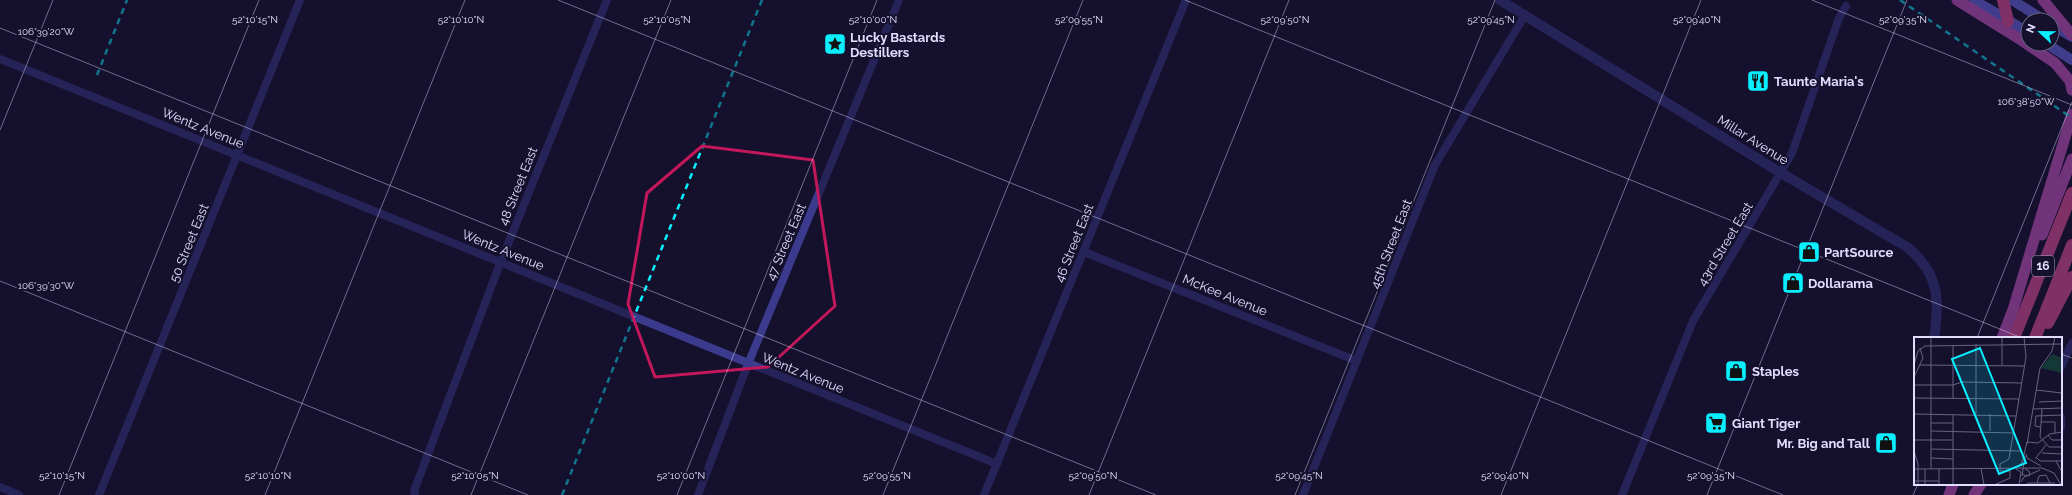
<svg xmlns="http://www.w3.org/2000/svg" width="2072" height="495" font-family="Raleway,sans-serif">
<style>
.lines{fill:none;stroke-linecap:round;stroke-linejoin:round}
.minor{stroke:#3b3b8d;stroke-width:8}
.tertiary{stroke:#3b3b8d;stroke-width:10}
.secondary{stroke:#7476ff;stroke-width:10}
.trunk{stroke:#e05ed6;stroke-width:11}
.motorway{stroke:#ff58ae;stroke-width:12}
.rail{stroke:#09efff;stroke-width:2.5;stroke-dasharray:6 5;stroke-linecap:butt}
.marked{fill:none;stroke:#c2185b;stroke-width:3;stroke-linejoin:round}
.ticks{fill:none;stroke:#e0ddff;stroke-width:1;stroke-opacity:0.45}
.labels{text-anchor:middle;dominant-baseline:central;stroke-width:4;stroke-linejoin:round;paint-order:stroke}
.shield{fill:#15112d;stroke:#a3a0c0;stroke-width:1}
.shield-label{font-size:12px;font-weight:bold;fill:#e0ddff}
.poi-label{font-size:13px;font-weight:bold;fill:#e0ddff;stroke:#15112d;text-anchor:start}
.street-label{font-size:13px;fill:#e0ddff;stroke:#15112d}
.inset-road{fill:none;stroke:#666381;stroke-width:1}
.view{fill:#09efff;fill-opacity:0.15;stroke:#09efff;stroke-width:2}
.inset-edge{fill:none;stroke:#e0ddff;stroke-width:2}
.ticks-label{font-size:10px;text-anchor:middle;fill:#e0ddff;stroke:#15112d;stroke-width:4;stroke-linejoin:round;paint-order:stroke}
</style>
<rect width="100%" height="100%" fill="#15112d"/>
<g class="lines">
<path class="minor" d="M0,59L997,464
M1084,252L1357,361
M2061,367L2072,343
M2061,417V427
M0,487L19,495
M99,495L300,0
M415,495L414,491L501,261L607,0
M698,495L748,364L899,0
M984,495L1186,0
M1303,495L1435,165L1525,15
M1622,495L1693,321L1792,153L1839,18L1846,6"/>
<path class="tertiary" d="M1500,0L1781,173L1907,247C1939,273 1940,300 1934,338"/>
<path class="secondary" d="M1974,0L2028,32
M2012,0L2044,20
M2052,25L2072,37
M2047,44L2072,60"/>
<path class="trunk" d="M1957,0L2018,38L2055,63L2070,81L2072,90
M2043,0L2072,35
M2042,235L2072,159
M2012,313L2072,114
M2002,338L2014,307
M1949,495L1953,484
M1974,495L1981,484"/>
<path class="motorway" d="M2003,0L2008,21
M2048,323L2072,277
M2014,338L2072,193
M2035,338L2072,245"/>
<path class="rail" d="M1900,0L2072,118
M97,75L127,0
M562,495L762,0"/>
</g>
<path d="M0 0H2072V495H0ZM702,146L813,160L835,306L768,367L655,377L628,304L647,193Z" fill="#15112d" fill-opacity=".55" fill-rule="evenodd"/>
<path class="marked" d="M702,146L813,160L835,306L768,367L655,377L628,304L647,193Z"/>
<path class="ticks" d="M558,0L1783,495M1185,0L2022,338M1812,0L2072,105M0,28L1156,495M0,130L53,0M0,281L528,495M1977,338L2072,102M2061,354L2072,358M59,495L259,0M265,495L465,0M471,495L671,0M677,495L877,0M883,495L1083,0M1089,495L1289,0M1295,495L1495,0M1501,495L1701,0M1707,495L1907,0M1913,495L1918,484"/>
<defs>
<g id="sight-square" transform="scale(1.15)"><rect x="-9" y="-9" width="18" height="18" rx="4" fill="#09efff" stroke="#15112d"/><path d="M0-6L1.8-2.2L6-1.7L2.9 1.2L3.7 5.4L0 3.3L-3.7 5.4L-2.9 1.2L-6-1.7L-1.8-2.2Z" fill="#111"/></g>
<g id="restaurant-square" transform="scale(1.15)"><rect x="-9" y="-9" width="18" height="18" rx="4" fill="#09efff" stroke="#15112d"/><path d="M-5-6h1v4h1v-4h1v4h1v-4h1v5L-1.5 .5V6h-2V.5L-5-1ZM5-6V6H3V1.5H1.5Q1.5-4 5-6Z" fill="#111"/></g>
<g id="shop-square" transform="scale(1.15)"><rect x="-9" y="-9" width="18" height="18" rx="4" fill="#09efff" stroke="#15112d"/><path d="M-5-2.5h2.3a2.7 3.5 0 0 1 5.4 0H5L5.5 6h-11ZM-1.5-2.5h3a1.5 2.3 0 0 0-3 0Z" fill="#111"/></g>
<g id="supermarket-square" transform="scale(1.15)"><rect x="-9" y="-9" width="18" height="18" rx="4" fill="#09efff" stroke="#15112d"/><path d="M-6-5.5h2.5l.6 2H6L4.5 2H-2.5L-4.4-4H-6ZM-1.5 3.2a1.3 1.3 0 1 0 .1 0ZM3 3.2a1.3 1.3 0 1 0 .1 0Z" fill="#111"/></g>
</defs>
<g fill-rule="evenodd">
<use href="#sight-square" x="835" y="44"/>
<use href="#restaurant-square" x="1758" y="81"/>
<use href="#shop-square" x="1809" y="252"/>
<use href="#shop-square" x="1793" y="283"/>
<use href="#shop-square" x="1736" y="371"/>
<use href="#supermarket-square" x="1716" y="423"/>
<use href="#shop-square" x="1886" y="443"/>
</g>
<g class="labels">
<rect class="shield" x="2032" y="256" width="22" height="20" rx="3"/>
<g class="shield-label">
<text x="2043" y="266">16</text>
</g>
<g class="poi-label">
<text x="850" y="37">Lucky Bastards<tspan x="850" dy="15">Destillers</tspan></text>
<text x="1774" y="81">Taunte Maria's</text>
<text x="1824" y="252">PartSource</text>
<text x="1808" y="283">Dollarama</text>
<text x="1752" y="371">Staples</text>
<text x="1732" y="423">Giant Tiger</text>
<text x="1870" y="443" text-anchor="end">Mr. Big and Tall</text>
</g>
<g class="street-label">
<text transform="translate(203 128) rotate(22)">Wentz Avenue</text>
<text transform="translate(1753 140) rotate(32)">Millar Avenue</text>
<text transform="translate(518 186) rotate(-68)">48 Street East</text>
<text transform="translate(786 242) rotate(-67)">47 Street East</text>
<text transform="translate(189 243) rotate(-68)">50 Street East</text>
<text transform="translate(1074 243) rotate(-68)">46 Street East</text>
<text transform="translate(1391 244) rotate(-69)">45th Street East</text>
<text transform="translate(1725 244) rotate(-59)">43rd Street East</text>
<text transform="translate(503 250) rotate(22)">Wentz Avenue</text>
<text transform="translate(1225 295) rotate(22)">McKee Avenue</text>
<text transform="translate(803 373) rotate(22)">Wentz Avenue</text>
</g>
</g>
<g transform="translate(1914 337)">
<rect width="148" height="148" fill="#15112d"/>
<path d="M138,17L148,21V36L127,31Z" fill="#143835"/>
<path class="inset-road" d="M0,28L4,14L11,9L148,7M6,28L110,29M88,28V0M0,40L9,21L6,11M0,48H39L48,45L108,46M122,53L148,56M0,61L105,62M39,61V8M125,65L148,64M119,72L148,71M128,72L126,100L135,110H148M0,77L102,79M62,77V7M76,77V94M127,85H141V96M17,86H39M126,90L121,89L122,79L148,78V95M17,94L99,96M134,98L138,103H147L148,99M0,103H39M113,105L124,106L136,97L148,95M113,107L126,31L138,14L141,0M17,112L107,114M0,114L4,127V148M128,116L148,117M112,117L113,121L127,129M17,121L39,122M123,121L126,124H148M121,122L132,108M142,124L148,135M104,129L108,126L113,105M25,131V148M67,131L70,148M0,132L128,131L140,136L147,148M11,132V148M17,132V0M102,132L107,135L105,148M86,134V127L95,122L112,20L110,0M108,137L112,139L116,138L115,134L111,132M108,139L111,119M0,144H25M107,145L110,140L126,133M123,146L125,139L132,138L136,146M39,148V77M80,148L96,141V134H86M112,148L114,146H141"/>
<path class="view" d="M66,11L112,126L85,137L38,22Z"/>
<rect width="148" height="148" class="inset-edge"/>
</g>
<g class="ticks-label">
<text x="255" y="23">52°10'15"N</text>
<text x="461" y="23">52°10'10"N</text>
<text x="667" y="23">52°10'05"N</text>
<text x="873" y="23">52°10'00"N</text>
<text x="1079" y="23">52°09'55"N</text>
<text x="1285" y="23">52°09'50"N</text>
<text x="1491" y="23">52°09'45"N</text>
<text x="1697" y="23">52°09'40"N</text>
<text x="1903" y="23">52°09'35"N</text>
<text x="46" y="35">106°39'20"W</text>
<text x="2026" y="105">106°38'50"W</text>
<text x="46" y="289">106°39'30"W</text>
<text x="62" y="479">52°10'15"N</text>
<text x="268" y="479">52°10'10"N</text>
<text x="475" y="479">52°10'05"N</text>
<text x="681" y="479">52°10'00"N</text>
<text x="887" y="479">52°09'55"N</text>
<text x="1093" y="479">52°09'50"N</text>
<text x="1299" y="479">52°09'45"N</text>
<text x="1505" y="479">52°09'40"N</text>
<text x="1711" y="479">52°09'35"N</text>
</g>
<g transform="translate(2040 32) rotate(292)"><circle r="19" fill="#15112d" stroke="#666381"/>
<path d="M0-3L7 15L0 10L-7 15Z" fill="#09efff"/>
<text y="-6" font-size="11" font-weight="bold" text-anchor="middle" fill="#e0ddff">N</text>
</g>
</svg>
